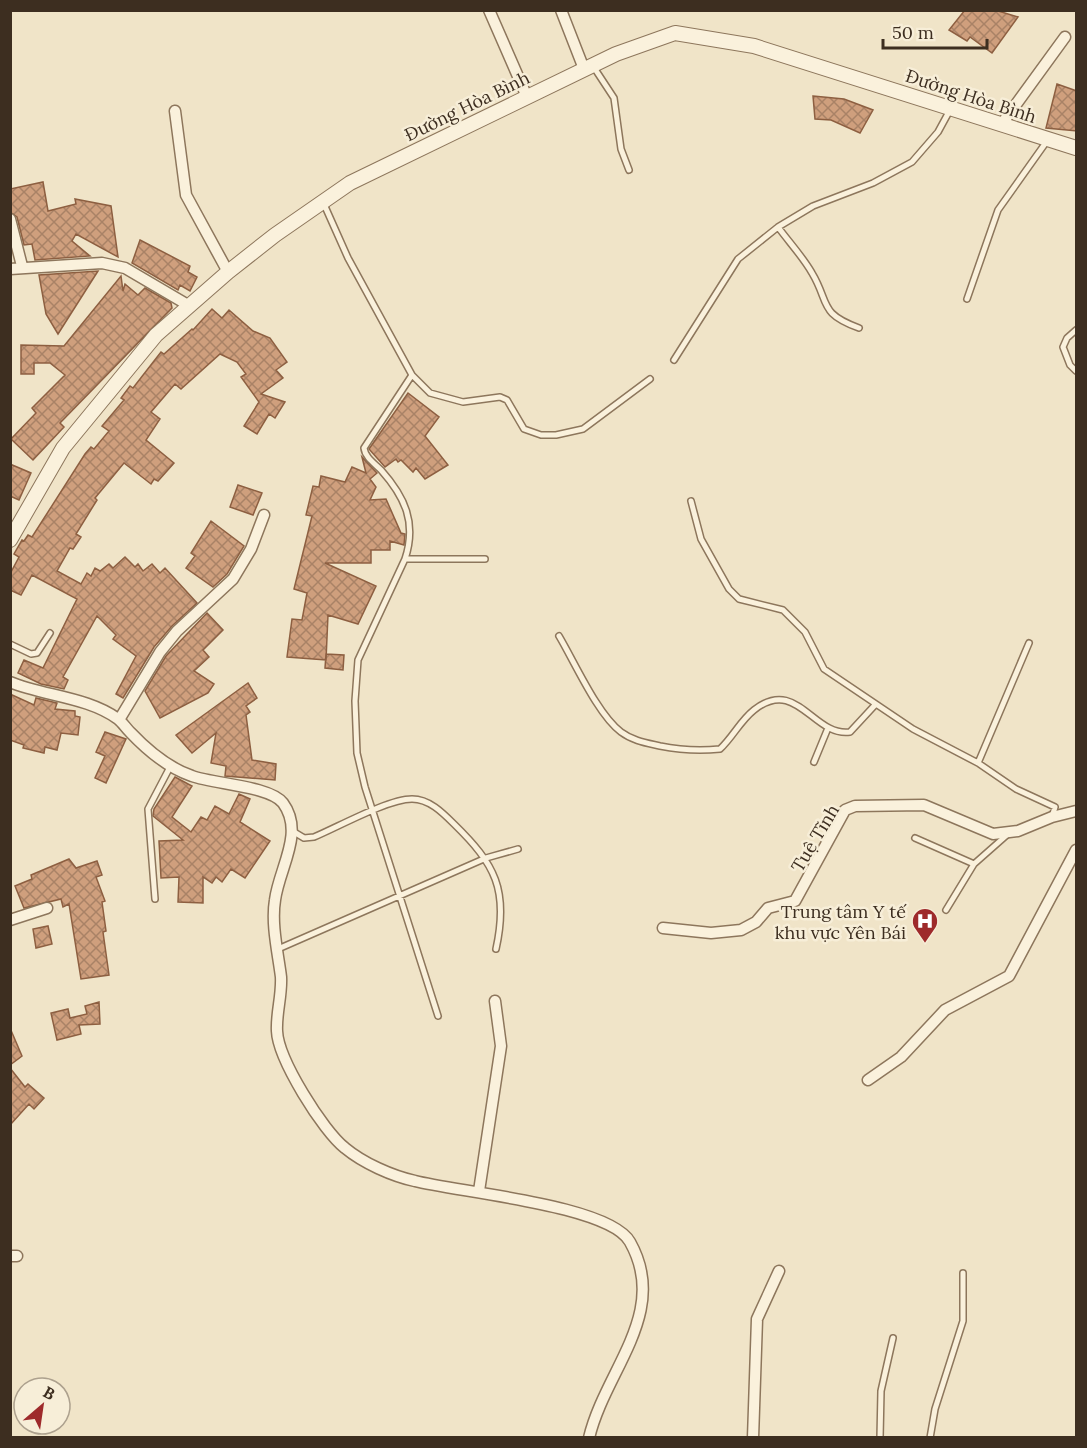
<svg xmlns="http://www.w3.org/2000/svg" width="1087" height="1448" font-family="Lora,serif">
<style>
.building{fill:url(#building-cross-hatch);stroke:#8d5f41;stroke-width:1.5}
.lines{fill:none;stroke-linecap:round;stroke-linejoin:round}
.service-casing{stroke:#8d765c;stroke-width:8}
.minor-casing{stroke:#8d765c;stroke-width:13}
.tertiary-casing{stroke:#8d765c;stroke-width:16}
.service{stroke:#faf1dc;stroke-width:5}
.minor{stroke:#faf1dc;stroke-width:10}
.tertiary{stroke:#faf1dc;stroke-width:14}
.labels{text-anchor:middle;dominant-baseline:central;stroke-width:5;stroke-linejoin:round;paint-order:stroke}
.street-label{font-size:18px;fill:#3d2e20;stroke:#f7eed8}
.poi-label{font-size:18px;fill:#3d2e20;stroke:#f7eed8;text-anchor:end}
</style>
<defs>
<pattern id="building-cross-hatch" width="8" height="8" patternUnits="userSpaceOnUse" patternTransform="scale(1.5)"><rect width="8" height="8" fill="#cf9f7d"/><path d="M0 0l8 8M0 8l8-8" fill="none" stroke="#a98266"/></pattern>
</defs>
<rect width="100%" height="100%" fill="#f0e4c8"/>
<path class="building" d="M965,10H995L1018,17L992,53L970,37L967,41L949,30Z
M1057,84L1077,91V131L1046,128Z
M813,96L844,99L873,110L860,133L831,120L815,119Z
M43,182L48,211L76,204L75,199L111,206L118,257L76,234L72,241L90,256L35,260L32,244L24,245L17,217L10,212V189Z
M140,240L190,266L188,272L197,277L190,291L180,285L178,290L132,263Z
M98,271L58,334L46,314L39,275Z
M121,276L123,291L125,284L138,295L145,288L171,303L172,308L60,423L64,427L33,460L11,439L36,413L32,408L65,375L50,363H34V374H21V345L64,346Z
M212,309L222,318L229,310L253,331L270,338L287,362L276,370L283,378L261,394L285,402L275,418L269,414L257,434L244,426L259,402L241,377L246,374L237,362L220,354L181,389L175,384L151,412L160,419L146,440L174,463L158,481L154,479L151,484L124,463L95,498L97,500L76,534L81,537L73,549L70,548L57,571L81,584L87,573L91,576L95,568L100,571L109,564L113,568L125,557L135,567L138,564L143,571L152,564L160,573L165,568L197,603L172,626L154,647L123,698L116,694L136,656L113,639L116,635L97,616L63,677L68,680L64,689L41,684L18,673L24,660L43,668L77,599L32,575L21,595L10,590V574L19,557L14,554L22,540L24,541L28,535L32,537L85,454L91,447L94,449L109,431L102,426L124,400L121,398L130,386L133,388L161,352L164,354L192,329L193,330Z
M408,393L439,417L425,436L448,465L425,479L416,468L413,472L401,460L398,462L396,459L385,467L369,449Z
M362,457L377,473L370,479L376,487L370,500L386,499L401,533L405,534L404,545L390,541V550H371V563H325L376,586L358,624L328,615L326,660L287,657L292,619L302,620L307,593L294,589L312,516L306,515L313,486L319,487L321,476L345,482L352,467L366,473Z
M10,464L31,473L19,500L10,496Z
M238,485L262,493L253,515L230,507Z
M211,521L244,546L227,574L213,587L186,568L195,556L191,553Z
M207,613L223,630L203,650L209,657L194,671L214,684L208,693L160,718L145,691L166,656Z
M326,654L344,655L343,670L325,668Z
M248,683L257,698L246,706L250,712L246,715L252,760L276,764L275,780L225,776L226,766L211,763L216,733L192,753L176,735Z
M10,694L34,705L36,698L57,703L55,709L75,711V716L80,717L78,735L61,733L57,750L45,747L44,753L23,748L24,745L10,740Z
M105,732L126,739L106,783L95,778L105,756L96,752Z
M175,777L192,786L172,817L191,832L201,817L207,820L215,806L229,814L239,794L250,799L240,822L270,841L245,878L231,869L222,882L216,877L212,883L203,877V903L178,902L179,877L161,878L159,841L183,840L153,816L154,809Z
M69,859L76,868L97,861L102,875L96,877L105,901L102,902L106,931L103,932L109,975L81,979L69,904L63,907L61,899L24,908L15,886L32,879L31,875Z
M48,926L52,944L36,948L33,929Z
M99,1002L100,1024L79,1025L81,1034L57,1040L51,1013L68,1009L70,1018L87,1014L85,1006Z
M10,1028L22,1056L10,1065Z
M10,1068L25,1087L28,1084L44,1098L34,1109L29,1104L10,1125Z"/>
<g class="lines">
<g class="service-casing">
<path id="service" d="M593,66L614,98L621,149L629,170
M323,202L348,258L412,375L430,393L463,402L500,397L507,400L524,429L541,435H556L583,429L650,379
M778,227C789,242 803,257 812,273C830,303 818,313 859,328
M967,299L998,210L1047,141
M1076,330L1067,338L1063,347L1070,365L1076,371
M674,360L738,259L778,227L813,206L873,183L912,162L938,132L950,110
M412,375L364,448C365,457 374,463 381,470C405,497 417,523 405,559L358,660L355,701L357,753L365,787L438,1016
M691,501L701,539L729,589L739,599L783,610L805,632L824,669L913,729L978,763L1016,789L1055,807L1052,817
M405,559H485
M559,636C575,663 598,715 621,732C633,741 647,743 660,746C680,750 700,751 720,749C733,737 740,721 754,710C797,676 813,737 850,732L875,705
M10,644L31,654L37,653L50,633
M814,762L828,728
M978,763L1029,643
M294,832L304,838L314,837C338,827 388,799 412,799C429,799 442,812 454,824C495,864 509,890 496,949
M915,838L974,864
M155,899L148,809L170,767
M946,910L974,864L1008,834
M278,949L486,858L518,849
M880,1438L881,1391L893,1338
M930,1438L935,1409L963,1321V1273"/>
</g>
<g class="minor-casing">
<path id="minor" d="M489,10L527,97
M561,10L584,69
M175,111L186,195L228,272
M1001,125L1065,37
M10,219L22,266
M10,269L102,263L125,268L188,305
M10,682C44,696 88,697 118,719C122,722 126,728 130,732C148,751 168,768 192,776C214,784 270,786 283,803C305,833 279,868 275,900C271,924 278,953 281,977C282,996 276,1013 277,1031C278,1059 323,1131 345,1148C363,1163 392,1176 415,1181C457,1192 610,1205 630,1242C670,1313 605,1370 589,1438
M119,720L160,652L177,631L233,579L251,549L264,515
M10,920L47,908
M663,928L711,933L741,930L756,922L768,908L795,901L845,810L855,806L924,805L993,834L1018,831L1052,817L1076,811
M868,1080L901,1057L945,1010L1009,976L1076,850
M479,1191L501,1046L495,1001
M10,1256H17
M753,1438L757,1319L779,1271"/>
</g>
<g class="tertiary-casing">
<path id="tertiary" d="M10,540L63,448L156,335L228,272L275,235L350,183L616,54L675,33L754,46L1076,148"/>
</g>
<use href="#service" class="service"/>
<use href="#minor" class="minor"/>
<use href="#tertiary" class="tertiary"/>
</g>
<defs>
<g id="hospital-pin" transform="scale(1.35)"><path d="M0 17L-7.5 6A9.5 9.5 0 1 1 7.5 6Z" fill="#9e2a2b" stroke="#f7eed8"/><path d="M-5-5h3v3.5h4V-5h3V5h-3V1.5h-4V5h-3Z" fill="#fff"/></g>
</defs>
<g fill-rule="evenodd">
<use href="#hospital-pin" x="925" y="921"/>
</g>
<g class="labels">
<g class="street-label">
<text transform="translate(971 96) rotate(18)">Đường Hòa Bình</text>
<text transform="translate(467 106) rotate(-26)">Đường Hòa Bình</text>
<text transform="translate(815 838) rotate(-59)">Tuệ Tĩnh</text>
</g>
<g class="poi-label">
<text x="906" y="911">Trung tâm Y tế<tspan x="906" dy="21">khu vực Yên Bái</tspan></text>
</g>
</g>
<rect width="1087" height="1448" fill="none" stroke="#3d2e20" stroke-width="24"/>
<g transform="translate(42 1406) rotate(29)"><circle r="28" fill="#f7eed8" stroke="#ada18e" stroke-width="1.5"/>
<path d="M0-4.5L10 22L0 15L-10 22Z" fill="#9e2a2b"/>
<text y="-9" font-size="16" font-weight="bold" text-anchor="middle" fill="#3d2e20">B</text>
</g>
<path d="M883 39v9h104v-9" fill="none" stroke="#3d2e20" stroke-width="3"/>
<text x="892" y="39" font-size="18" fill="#3d2e20" stroke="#f7eed8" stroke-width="4.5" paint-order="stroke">50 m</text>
</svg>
